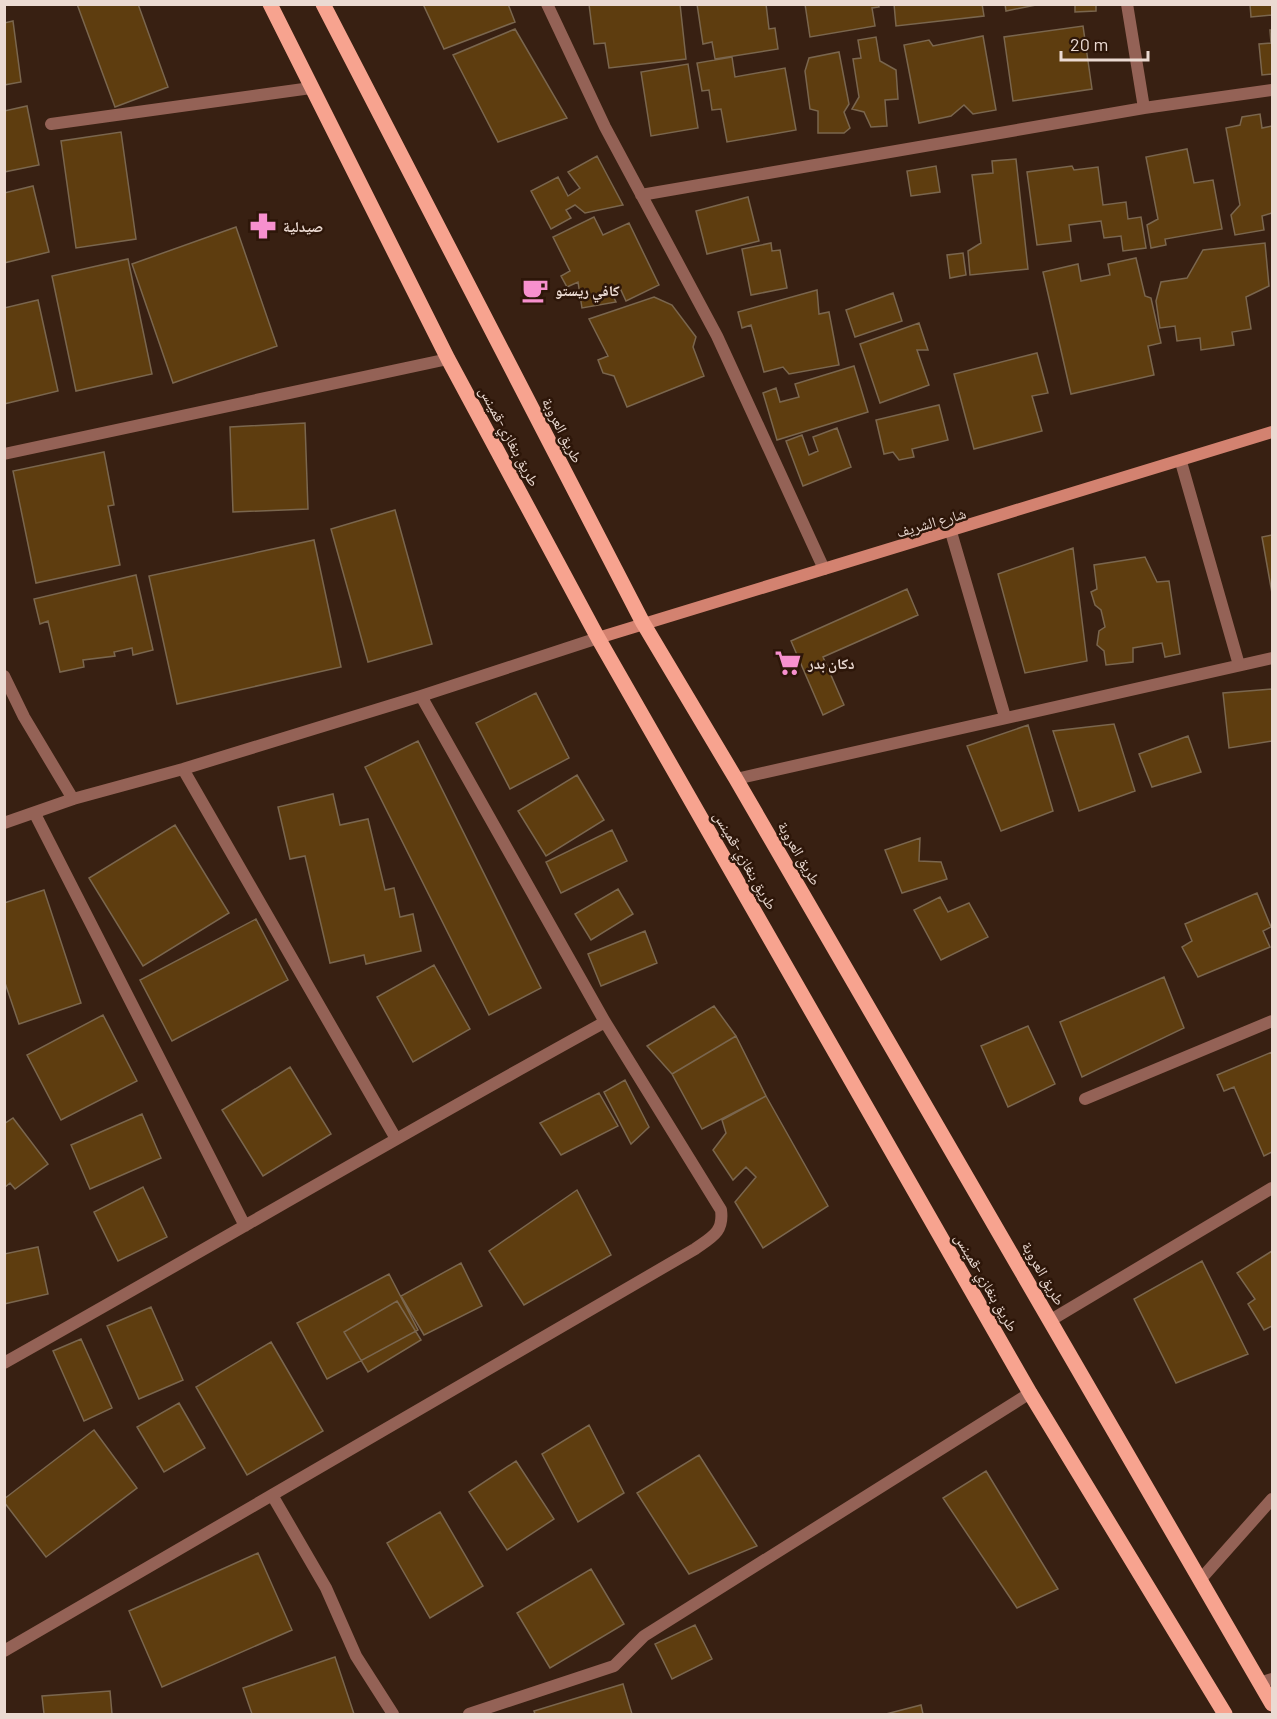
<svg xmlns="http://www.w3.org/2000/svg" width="1277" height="1719" font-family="Barlow,'Noto Naskh Arabic',sans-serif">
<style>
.building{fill:#5e3d0f;stroke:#7a664e;stroke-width:1.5}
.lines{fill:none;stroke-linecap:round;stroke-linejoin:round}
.minor{stroke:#946256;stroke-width:12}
.secondary{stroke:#d38270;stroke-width:12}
.primary{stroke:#f7a38f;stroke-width:15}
.labels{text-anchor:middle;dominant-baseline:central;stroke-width:5;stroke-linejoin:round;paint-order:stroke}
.poi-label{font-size:15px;font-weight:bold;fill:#ebdad2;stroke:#2d1609;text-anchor:start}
.street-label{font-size:15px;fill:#ebdad2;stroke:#2d1609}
</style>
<rect width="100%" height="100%" fill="#382012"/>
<path class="building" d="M77,4H138L168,87L115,107Z
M423,4H508L515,22L444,49Z
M589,4H680L686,59L609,68L605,43L594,44Z
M697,4H766L769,29L775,28L778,49L715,59L712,42L703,44Z
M805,4H878L879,7L872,8L875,26L810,37Z
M894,4H982L984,16L896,26Z
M1005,4H1041L1006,11Z
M1075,4H1096V11L1075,12Z
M1250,4H1272V21V15L1251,17Z
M13,21L21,82L4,85V23Z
M1083,26L1092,89L1013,101L1004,37Z
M515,29L567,118L498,142L453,55Z
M1270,30H1272V74L1262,75L1259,44L1271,43Z
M983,36L996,110L973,114L964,105L951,116L919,123L904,45L929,40L933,46Z
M876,37L880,61L896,70L898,99L885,100L887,126L871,127L864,112L852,109L859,97L853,59L861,58L858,40Z
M839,52L849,104L844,112L850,128L844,133H818V111L810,109L805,71L809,58Z
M732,57L735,77L785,68L796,130L727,142L721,109L712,110L709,90L702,91L697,63Z
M688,64L698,128L651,136L641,72Z
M27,106L39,165L4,172V111Z
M1260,114L1262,128L1272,126V213L1262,216L1264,230L1235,235L1231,215L1240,205L1226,128L1240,125L1242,117Z
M121,132L136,239L76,248L61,141Z
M1187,149L1194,183L1213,180L1222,229L1165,239L1166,245L1151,248L1147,225L1158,219L1146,157Z
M597,156L623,205L585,213L575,205L566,210L571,218L551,229L531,191L558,177L568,196L580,188L568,172Z
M1016,159L1028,269L970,275L968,251L981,243L972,175L993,173L992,161Z
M936,166L940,192L911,196L907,171Z
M1072,166L1074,170L1098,167L1103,205L1126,202L1128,219L1141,217L1146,248L1123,251L1121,236L1104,238L1101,221L1069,225L1071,241L1037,245L1027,172Z
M33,186L49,252L4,263V193Z
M748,197L759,241L707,254L696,211Z
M594,217L603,235L629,223L659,285L626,301L620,288L611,292L616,302L582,308L578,282L567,287L561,276L570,271L553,237Z
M236,227L277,346L173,383L132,264Z
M771,243L772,251L780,250L787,288L751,295L742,249Z
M1265,243L1269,286L1246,297L1251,329L1232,332L1234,345L1201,350L1200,338L1177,341L1175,326L1160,328L1156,301L1161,282L1187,278L1203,250Z
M963,253L966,275L950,278L947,255Z
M1136,258L1145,296L1151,298L1161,343L1148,346L1154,375L1071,394L1043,272L1078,264L1081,281L1110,275L1108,264Z
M128,259L152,374L76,391L52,276Z
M817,290L819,314L829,312L839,365L789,374L783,367L764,372L751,325L742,328L738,312Z
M893,293L902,321L855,337L846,310Z
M654,297L672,305L696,337L693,347L704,376L627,407L614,376L603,373L598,360L608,356L589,319Z
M38,300L58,391L4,404V308Z
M919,323L928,350H917L929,385L880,403L860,344Z
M1037,353L1048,393L1032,396L1042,431L974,449L954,374Z
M854,366L868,412L777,440L763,393L776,388L780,402L799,397L795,384Z
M939,405L948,440L912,449L914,457L899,460L893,452L884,454L876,420Z
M305,423L308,509L233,512L230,427Z
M837,428L851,467L803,486L786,441L802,435L809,455L818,451L813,437Z
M104,452L114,505L108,506L120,565L36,583L13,471Z
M395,510L432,644L368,662L331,529Z
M1272,535V593L1262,537Z
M314,540L341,667L177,704L149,576Z
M1073,548L1087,661L1025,673L998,574Z
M1145,557L1157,582L1169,581L1180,654L1165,657L1162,643L1133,648V662L1106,665L1104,651L1097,645L1099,631L1105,627L1101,610L1095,605L1091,592L1097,589L1094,565Z
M136,575L153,650L133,655L132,648L114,652L115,656L83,660L84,667L60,672L48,621L40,624L34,599Z
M907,589L918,615L823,657L844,705L823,715L791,641Z
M1272,689V741L1229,748L1223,693Z
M536,693L569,758L510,789L476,723Z
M1114,724L1135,791L1079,811L1053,731Z
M1028,725L1053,811L1001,831L967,746Z
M1188,736L1201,772L1152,787L1139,754Z
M418,741L541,988L489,1015L365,767Z
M577,775L604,820L546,856L518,811Z
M333,794L340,825L368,819L385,890L394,888L400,917L413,914L421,951L366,964L364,955L330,963L305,856L290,859L278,807Z
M175,825L229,913L143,966L89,878Z
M612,830L627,861L561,893L546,862Z
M920,838L919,861L941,862L947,879L902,893L885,850Z
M618,889L633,914L591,940L575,914Z
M44,890L81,1003L19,1024L4,980V903Z
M1257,893L1271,927L1263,931L1270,947L1198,977L1182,947L1192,941L1185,924Z
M940,897L948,912L969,903L988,937L941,960L914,910Z
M256,919L288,980L172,1041L140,980Z
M645,931L657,963L601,986L588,954Z
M434,965L470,1029L413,1062L377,997Z
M1164,977L1184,1028L1082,1077L1060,1022Z
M714,1006L736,1036L672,1074L647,1046Z
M103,1015L137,1081L61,1120L27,1055Z
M1028,1026L1055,1084L1008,1107L981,1046Z
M736,1036L766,1096L702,1129L672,1074Z
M1272,1052V1152L1264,1156L1234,1087L1224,1091L1217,1075Z
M290,1067L331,1134L263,1176L222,1110Z
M625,1080L649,1127L631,1144L604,1092Z
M599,1093L618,1126L561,1155L540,1123Z
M766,1096L828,1206L763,1248L735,1202L756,1177L746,1167L733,1180L713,1150L726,1133L722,1120Z
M142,1114L161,1158L90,1189L71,1145Z
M13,1118L48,1164L15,1189L10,1183L4,1188V1124Z
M143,1187L167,1237L118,1261L94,1212Z
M577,1190L611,1255L524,1305L489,1251Z
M38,1247L48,1294L4,1304V1254Z
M1272,1251V1326L1264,1330L1248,1304L1255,1299L1237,1273Z
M1202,1261L1248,1354L1176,1383L1134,1299Z
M461,1263L482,1306L424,1335L401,1296Z
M389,1274L418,1330L327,1379L297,1323Z
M397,1301L421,1340L368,1372L344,1332Z
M151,1307L183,1380L139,1399L107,1326Z
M81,1339L112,1408L84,1421L53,1351Z
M271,1342L323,1431L247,1475L196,1387Z
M179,1403L205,1448L164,1472L137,1427Z
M589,1425L624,1493L578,1522L542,1454Z
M94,1430L137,1488L46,1557L4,1502V1499Z
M699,1455L757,1546L689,1574L637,1493Z
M516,1461L554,1519L507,1550L469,1492Z
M986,1471L1058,1589L1017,1608L943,1498Z
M440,1512L483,1586L430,1618L387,1543Z
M258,1553L292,1630L162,1687L129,1611Z
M591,1569L624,1624L550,1668L517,1613Z
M695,1625L712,1659L672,1679L655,1644Z
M335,1657L354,1714H252L243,1688Z
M623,1684L632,1714H535L534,1711Z
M110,1691L112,1714H44L42,1696Z
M921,1705L923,1714H886Z"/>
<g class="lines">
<path class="minor" d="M547,4L605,127L717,336L824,569
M1127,4L1144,108
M51,124L311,88
M641,195L1144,108L1272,90
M4,454L448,359
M1181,462L1239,665
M951,532L1005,717
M4,676L24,717L73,799
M183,769L395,1137
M736,779L1272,658
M35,814L245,1226
M4,823L73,799L183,769L421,696L598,638
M1085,1099L1272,1021
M1051,1320L1272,1188
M4,1363C205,1250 403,1133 605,1022
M272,1495L326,1588L356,1656L393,1714
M1200,1580L1272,1499
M4,1651L695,1249C712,1237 724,1232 721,1210L605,1022L421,696
M1259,1683L1272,1679
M469,1714L614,1666L644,1636L1030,1393"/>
<path class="secondary" d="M598,638L1272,432"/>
<path class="primary" d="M270,4L448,359L598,638L1030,1393L1225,1714
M323,4L643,623L736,779L1272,1704"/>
</g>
<defs>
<g id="pharmacy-bare" transform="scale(2.07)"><path d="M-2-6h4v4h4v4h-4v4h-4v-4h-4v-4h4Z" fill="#f790ce" stroke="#2d1609" stroke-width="2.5" paint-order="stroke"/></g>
<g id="cafe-bare" transform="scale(2.07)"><path d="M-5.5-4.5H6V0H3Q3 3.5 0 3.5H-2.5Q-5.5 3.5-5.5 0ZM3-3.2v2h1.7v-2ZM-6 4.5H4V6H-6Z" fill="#f790ce" stroke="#2d1609" stroke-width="2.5" paint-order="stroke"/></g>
<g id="supermarket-bare" transform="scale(2.07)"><path d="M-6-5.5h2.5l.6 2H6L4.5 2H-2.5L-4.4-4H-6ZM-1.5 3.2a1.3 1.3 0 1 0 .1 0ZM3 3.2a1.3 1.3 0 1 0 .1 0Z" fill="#f790ce" stroke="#2d1609" stroke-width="2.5" paint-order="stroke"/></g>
</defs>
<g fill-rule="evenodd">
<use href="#pharmacy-bare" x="263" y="226"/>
<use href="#cafe-bare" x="535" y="290"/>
<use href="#supermarket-bare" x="788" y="663"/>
</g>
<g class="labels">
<g class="poi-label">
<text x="283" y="226">صيدلية</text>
<text x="555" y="290">كافي ريستو</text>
<text x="808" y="663">دكان بدر</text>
</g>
<g class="street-label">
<text transform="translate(563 430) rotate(63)">طريق العروبة</text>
<text transform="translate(510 436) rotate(62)">طريق بنغازي-قمينس</text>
<text transform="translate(931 522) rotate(-16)">شارع الشريف</text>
<text transform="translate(800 853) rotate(60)">طريق العروبة</text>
<text transform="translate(746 860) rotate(60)">طريق بنغازي-قمينس</text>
<text transform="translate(1044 1273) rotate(60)">طريق العروبة</text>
<text transform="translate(987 1282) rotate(60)">طريق بنغازي-قمينس</text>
</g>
</g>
<rect width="1277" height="1719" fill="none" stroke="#ebdad2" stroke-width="12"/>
<path d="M1061 51v9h87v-9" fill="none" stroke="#ebdad2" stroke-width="3"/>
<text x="1070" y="51" font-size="18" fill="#ebdad2" stroke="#2d1609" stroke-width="4.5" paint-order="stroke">20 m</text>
</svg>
